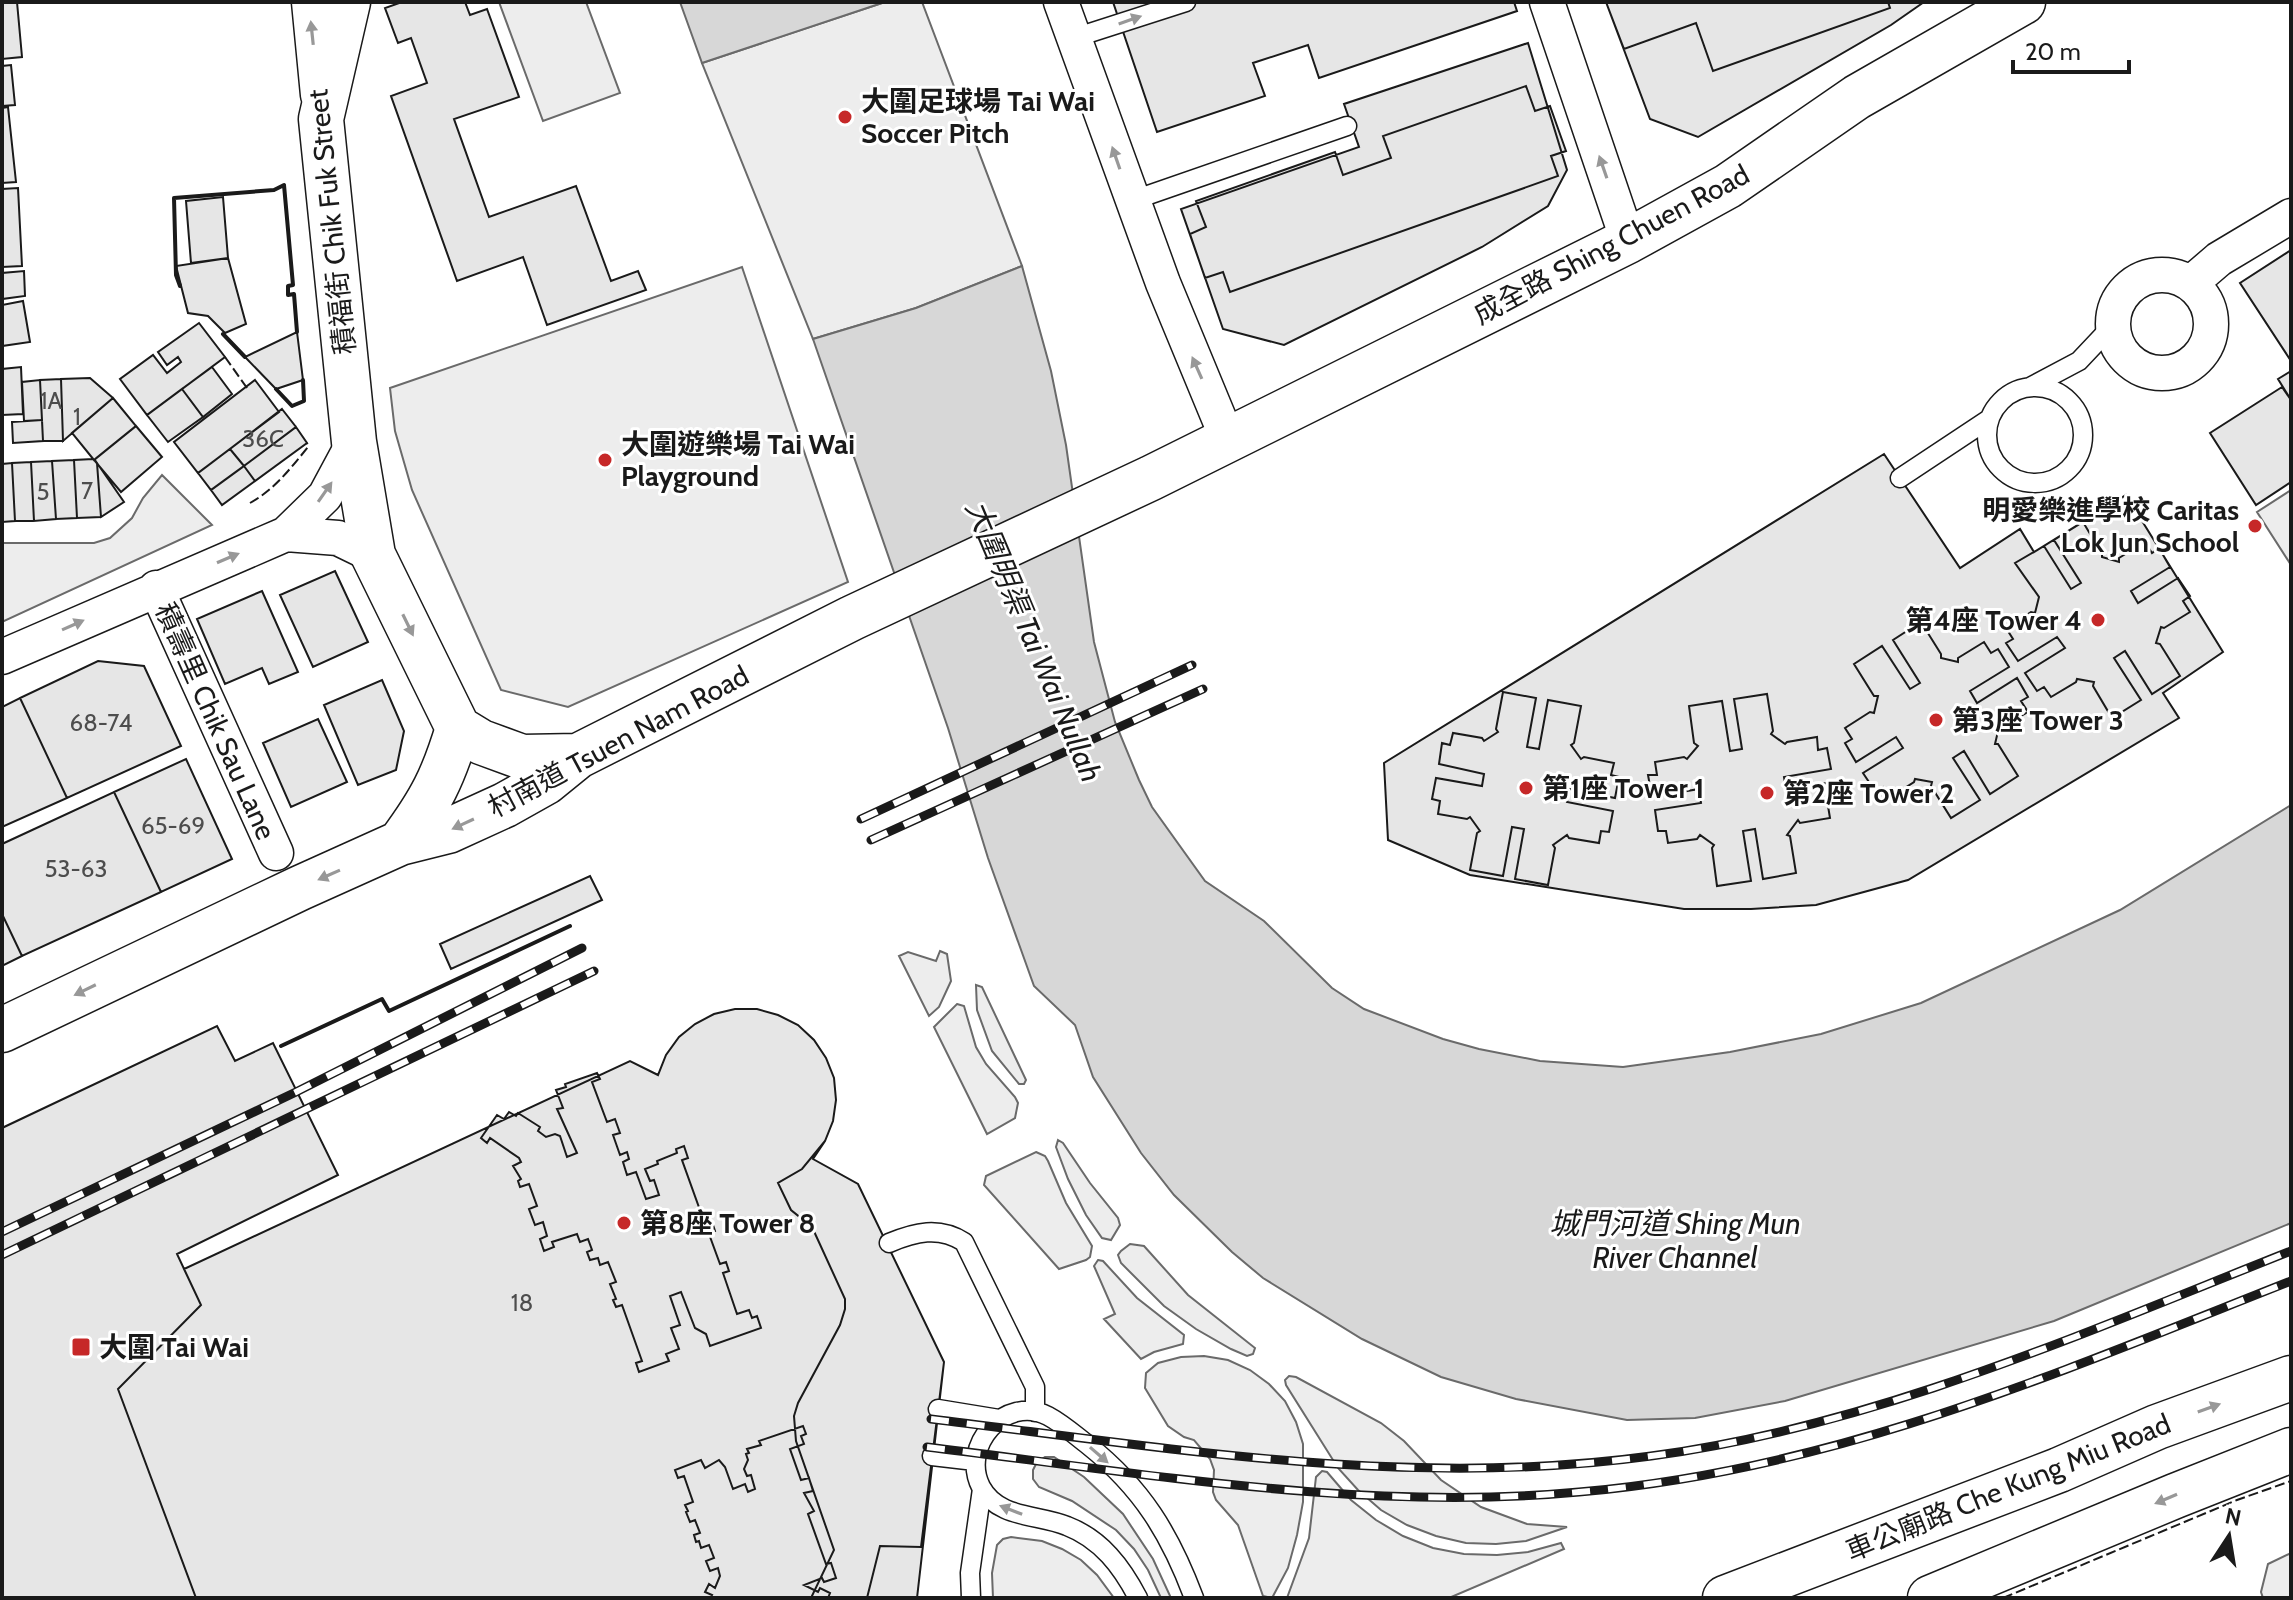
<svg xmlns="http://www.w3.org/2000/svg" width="2293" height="1600" font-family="Cabin,'Noto Sans TC',sans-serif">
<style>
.built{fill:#ededed;stroke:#6a6a6a;stroke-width:2}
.water{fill:#d7d7d7;stroke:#6a6a6a;stroke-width:2}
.building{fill:#e6e6e6;stroke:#1a1a1a;stroke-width:2}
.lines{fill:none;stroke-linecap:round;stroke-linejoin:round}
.lane-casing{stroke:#1a1a1a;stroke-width:21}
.street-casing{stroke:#1a1a1a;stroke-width:37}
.secondary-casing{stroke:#1a1a1a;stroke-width:47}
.primary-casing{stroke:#1a1a1a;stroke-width:47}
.lane{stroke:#fff;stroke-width:18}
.street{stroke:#fff;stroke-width:34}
.secondary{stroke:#fff;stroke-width:44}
.primary{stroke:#fff;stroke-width:44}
.rail-casing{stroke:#1a1a1a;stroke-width:9}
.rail{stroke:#fff;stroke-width:6;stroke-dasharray:18;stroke-linecap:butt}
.fence{stroke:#1a1a1a;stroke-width:2;stroke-dasharray:10 4;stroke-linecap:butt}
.wall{stroke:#1a1a1a;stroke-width:4}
.oneway{fill:#989898}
.poi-dot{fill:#c62828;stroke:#fff;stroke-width:3}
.labels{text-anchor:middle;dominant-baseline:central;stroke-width:6;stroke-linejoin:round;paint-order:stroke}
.number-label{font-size:24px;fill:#4d4d4d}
.poi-label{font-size:28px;font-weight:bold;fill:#1a1a1a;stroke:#fff;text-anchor:start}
.street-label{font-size:28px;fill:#1a1a1a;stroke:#fff}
.water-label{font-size:30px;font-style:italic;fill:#1a1a1a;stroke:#fff}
</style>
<rect width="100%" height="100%" fill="#fff"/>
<path class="built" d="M499,2H586L620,93L543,121Z
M885,2H922L1022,266L916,308L813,339L702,63Z
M742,267L848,582L568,707L501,690L412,490L395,431L390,388Z
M162,475L212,525L2,622V543H94L110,538L132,518L143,498Z
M2291,490V565L2257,512Z
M940,951L947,954L951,981L939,1007L929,1016L899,956L908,952L936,961Z
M976,985L982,987L1026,1080L1024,1084H1019L992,1051L977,1010Z
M957,1004L964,1006L976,1047L986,1064L1015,1097L1018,1103L1015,1118L987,1134L934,1027Z
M1058,1140L1063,1143L1090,1183L1118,1218L1120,1225L1111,1240L1102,1238L1086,1215L1068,1179L1056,1147Z
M1036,1152L1045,1156L1048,1161L1066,1203L1092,1246L1090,1257L1086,1260L1059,1269L984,1185L986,1176Z
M1130,1244L1144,1246L1188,1295L1255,1348L1253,1354L1247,1356L1231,1349L1196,1329L1164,1306L1121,1263L1118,1255L1121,1251Z
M1098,1260L1103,1261L1137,1298L1184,1335L1183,1344L1154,1352L1141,1359L1104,1319L1115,1314L1094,1266Z
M1204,1356L1228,1360L1250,1370L1269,1384L1285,1401L1296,1422L1303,1444V1502L1297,1535L1288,1568L1272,1598L1263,1596L1238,1525L1216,1500L1213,1492L1214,1470L1210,1459L1194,1440L1184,1437L1168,1426L1145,1388L1146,1373L1158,1363L1181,1357Z
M1289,1376L1296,1377L1381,1423L1404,1441L1441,1480L1481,1507L1527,1524L1567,1527L1526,1541L1496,1544L1466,1543L1436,1536L1407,1525L1381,1510L1358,1490L1338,1468L1286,1385L1285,1380Z
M1045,1457H1054L1084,1477L1123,1514L1153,1559L1171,1598H1161L1148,1570L1134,1549L1116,1530L1072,1501L1039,1487L1033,1479V1470L1037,1462Z
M1322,1471L1327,1472L1351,1500L1376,1520L1403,1536L1433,1548L1464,1554L1497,1555L1528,1552L1561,1543L1564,1549L1449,1598H1287L1309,1538L1316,1477Z
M1011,1537L1042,1541L1062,1549L1081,1560L1097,1575L1114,1598H993L992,1573L997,1545L1003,1539Z
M2291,1553V1598H2263L2261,1592L2268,1564Z"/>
<path class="water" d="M680,2H885L702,63Z
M1022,266L1051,371L1066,445L1094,642L1115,722L1139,780L1152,807L1205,881L1264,921L1332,988L1364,1009L1443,1039L1479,1049L1540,1061L1623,1067L1730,1052L1821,1034L1921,1003L2120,910L2291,805V1223L2054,1321L1785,1401L1695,1418L1627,1420L1516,1399L1441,1377L1362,1339L1263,1278L1232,1252L1174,1195L1141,1153L1093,1077L1075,1025L1034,986L988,858L948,728L813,339L916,308Z"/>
<path class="building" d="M2,2H17L22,57L2,59Z
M402,2H465L470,15L487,9L519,97L454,119L489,217L576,186L611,281L638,271L646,290L547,325L523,257L457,281L391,96L427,83L411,38L398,43L385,8Z
M1113,2H1514L1517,11L1319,78L1308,45L1253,63L1265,96L1157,132Z
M1606,2H1888L1890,8L1713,71L1696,23L1624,49Z
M1606,2H1924L1891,25L1698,137L1650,119Z
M1528,43L1567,170L1548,206L1482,247L1284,345L1223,329L1181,209L1359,147L1344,104Z
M11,65L15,105L2,106V66Z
M1526,86L1535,111L1550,106L1566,151L1551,156L1558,176L1230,292L1223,272L1205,278L1190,234L1206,227L1196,201L1335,152L1343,175L1391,158L1383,136Z
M8,107L16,182L2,183V108Z
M18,188L22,266L2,267V189Z
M223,197L228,258L191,263L186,201Z
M2291,250V361L2240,283Z
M228,258L246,324L225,333L208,316L188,313L176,266Z
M24,271L25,296L2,299V273Z
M23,301L30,342L2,346V305Z
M199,323L225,357L147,415L120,379L153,355L167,373L181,362L178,357L167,365L158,352Z
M297,332L303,380L276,389L245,357Z
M21,367L23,414L2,415V369Z
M212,367L232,394L203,417L182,389Z
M2291,371V400L2278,379Z
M90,378L113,398L63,441L61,379Z
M61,379L63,441H43L40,380Z
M40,380L42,420L24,421L22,382Z
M255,380L279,412L198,473L174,442Z
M2282,387L2291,400V482L2256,505L2210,433Z
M182,389L203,417L168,442L147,415Z
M113,398L136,426L94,460L72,433Z
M282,409L296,427L244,466L230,449Z
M42,420L43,441L13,443L12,422Z
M136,426L162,457L121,492L94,460Z
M296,427L307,443L255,481L244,466Z
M230,449L244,466L211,490L198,473Z
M1884,454L1960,568L2020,529L2034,552L2126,495L2223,652L2163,693L2179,718L1908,880L1816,905L1751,909H1684L1470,875L1388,840L1384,763Z
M93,459L97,463L101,517L77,518L74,460Z
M74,460L77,518L56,519L52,461Z
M52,461L56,519L34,521L31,462Z
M31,462L34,521H15L12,463Z
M12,463L15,521L2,522V464Z
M97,463L124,502L101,517Z
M244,466L255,481L222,505L211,490Z
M2083,522L2102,554V557L2119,562V558L2145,542L2152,553L2159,548L2170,567L2131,591L2138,603L2178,578L2190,596L2183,601L2190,612L2164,628L2161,627L2156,643L2160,644L2180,676L2152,694L2125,651L2114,658L2141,700L2112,718L2093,686L2094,682L2077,679L2076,682L2051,697L2044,687L2037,691L2025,673L2065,648L2057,637L2018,661L2006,643L2013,639L2006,628L2031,612L2035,613L2039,597L2015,563L2044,546L2071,589L2081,583L2054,540Z
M335,571L368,642L313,667L280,595Z
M262,591L298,672L269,684L262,668L225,684L197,619Z
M1921,622L1941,654V658L1958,662V658L1984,642L1991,653L1998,649L2009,667L1970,691L1977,703L2017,678L2028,697L2021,701L2028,712L2002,727H1999L1995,744H1998L2018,776L1990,794L1964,751L1953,758L1980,800L1951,818L1931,786L1932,782L1915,779L1914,782L1889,798L1883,787L1875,791L1863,773L1903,748L1896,737L1856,762L1845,743L1852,739L1845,728L1870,712L1874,713L1878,696H1874L1854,664L1882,646L1910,689L1920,683L1893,640Z
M98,661L144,666L181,746L67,798L20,698Z
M382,680L404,731L396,770L358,785L324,705Z
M1503,692L1536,698L1527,747L1539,749L1548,700L1581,706L1574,743L1571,745L1581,759L1584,757L1614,763L1611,775L1619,777L1615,798L1569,789L1567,802L1613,811L1609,832L1601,831L1599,843L1569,838L1567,835L1553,845L1555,848L1548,885L1515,879L1524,829L1512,827L1503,876L1470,870L1477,833L1480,831L1470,817L1467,819L1438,814L1440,801L1432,799L1436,778L1482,786L1484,774L1439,764L1442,743L1450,745L1453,733L1482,738L1484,741L1498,732L1496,729Z
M1767,694L1773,731L1771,734L1785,744L1787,742L1817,737L1818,750L1827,748L1831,769L1784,777L1786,790L1833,782L1836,804L1828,806L1830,818L1800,823L1798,820L1787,835L1790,836L1796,873L1763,879L1755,829L1743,831L1751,881L1717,886L1712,848L1714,845L1700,835L1697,839L1668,843L1666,831H1658L1655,810L1701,803L1699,789L1652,797L1648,775H1657L1655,762L1684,757L1687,759L1698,746L1694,743L1689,706L1722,701L1730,751L1742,749L1734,699Z
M20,698L67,798L2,827V707Z
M318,719L347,782L291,807L263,743Z
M186,759L232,859L161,892L114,792Z
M114,792L161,892L22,956L2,914V844Z
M590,876L602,900L451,969L440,944Z
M2,914L22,956L2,966Z
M735,1009H757L778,1015L798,1025L814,1040L826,1058L834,1078L836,1100L833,1121L825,1141L802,1169L778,1183L791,1210L812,1227L845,1299V1309L840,1325L798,1403L794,1416L796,1441L834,1550L811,1598H196L118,1389L201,1305L184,1269L630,1061L658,1075L666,1055L679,1037L695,1024L714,1014Z
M735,1009H757L778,1015L798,1025L814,1040L826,1058L834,1078L836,1100L833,1121L825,1141L813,1159L858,1184L944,1362L921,1547L880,1546L867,1598H196L118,1389L201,1305L184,1269L630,1061L658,1075L666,1055L679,1037L695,1024L714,1014Z
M735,1009H757L778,1015L798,1025L814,1040L826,1058L834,1078L836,1100L833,1121L825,1141L813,1159L858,1184L944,1362L917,1598H196L118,1389L201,1305L184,1269L630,1061L658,1075L666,1055L679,1037L695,1024L714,1014Z
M217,1026L235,1061L273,1043L338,1175L177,1254L201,1305L118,1389L196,1598H2V1128Z
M597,1073L600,1079L592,1082L607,1122L615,1119L620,1133L613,1135L620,1155L627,1152L629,1159L623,1162L627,1175L636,1172L646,1199L659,1195L654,1180L650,1181L645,1169L658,1164L657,1161L677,1153L676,1149L684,1146L688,1158L682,1160L705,1224L712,1222L715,1231L709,1234L720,1264L726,1262L729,1271L723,1273L737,1314L749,1310L752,1318L757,1316L761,1328L710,1346L706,1334L695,1328L681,1292L670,1296L680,1325L671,1328L679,1349L666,1354L669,1361L639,1372L636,1363L642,1361L622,1305L616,1307L613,1300L616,1299L610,1284L616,1282L608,1262L600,1265L598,1258L590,1260L587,1252L592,1250L588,1239L580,1242L577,1234L552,1242L554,1247L544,1251L540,1239L547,1236L543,1222L535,1225L529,1209L537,1206L529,1184L520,1187L518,1181L521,1179L513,1166L521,1162L519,1158L490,1138L487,1143L481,1138L497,1115L504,1119L509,1112L516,1116L518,1113L540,1127L538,1131L546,1137L555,1134L560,1136L567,1157L577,1153L557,1109L563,1108L556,1090L566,1087L565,1084Z
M803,1426L806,1434L801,1436L804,1444L790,1449L801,1480L809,1478L813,1491L804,1493L814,1511L808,1514L826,1564L831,1563L836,1578L824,1582L822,1578L804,1585L818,1592L820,1588L830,1593L828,1598H710L712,1595L705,1592L709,1584L715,1588L720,1576L718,1568L710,1571L706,1561L714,1558L709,1545L701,1548L699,1541L696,1542L694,1535L700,1533L695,1520L690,1522L686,1512L688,1511L685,1505L693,1502L684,1476L678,1478L675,1470L701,1460L705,1468L719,1460L725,1467L733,1489L745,1484L748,1492L755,1489L751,1475L747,1476L744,1469L748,1460L746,1454L749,1453L747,1449L761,1445L759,1441Z"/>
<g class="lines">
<g class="lane-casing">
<path id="lane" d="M1074,38L1186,2
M1131,201L1347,126
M2030,387L2079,361L2112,326
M1987 435a48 48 0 1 1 96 0a48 48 0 1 1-96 0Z
M1900,478L1989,419
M889,1243C915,1232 939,1226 964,1242L1035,1387V1412
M938,1409L999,1419
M932,1456L975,1461
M971,1598L970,1573L982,1489
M1138,1598C1122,1567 1101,1539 1067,1526C1038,1514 998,1519 981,1487C960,1446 1005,1394 1048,1416C1063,1424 1075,1435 1088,1445C1142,1488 1170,1534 1194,1598"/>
</g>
<g class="street-casing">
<path id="street" d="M309,2L318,95
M1061,2L1163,283L1228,440
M1547,2L1628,241
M2113 324a49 49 0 1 1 98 0a49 49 0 1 1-98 0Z
M2191,283L2219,259L2291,216
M286,534L325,496L354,442
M156,588L276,853
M2,657L286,534L338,538L373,555"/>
</g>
<g class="secondary-casing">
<path id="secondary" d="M348,2L321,119L354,442L373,555L458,728L481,742L522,757L578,756
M400,843C431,801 443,778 458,728
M2,1030L300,888L400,843L448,831L505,805L546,782L578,756L852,618L1151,478L1628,241L1728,186L1857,97L2023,2"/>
</g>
<g class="primary-casing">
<path id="primary" d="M1725,1598L2059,1470L2157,1427L2291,1378
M1930,1598L2175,1496L2291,1450"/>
</g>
<use href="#lane" class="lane"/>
<use href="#street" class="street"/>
<use href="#secondary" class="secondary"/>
<use href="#primary" class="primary"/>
<g class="rail-casing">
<path id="rail" d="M861,819L1192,665
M871,840L1203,689
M2,1232L296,1092L582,948
M2,1255L594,971
M931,1419C1170,1448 1410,1489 1651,1456C1875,1426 2083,1333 2291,1251
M927,1447C1143,1473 1362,1512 1579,1492C1835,1470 2055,1374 2291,1281"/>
</g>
<use href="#rail" class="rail"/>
<path class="fence" d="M225,357L247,388
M250,503C275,489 290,469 308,447L307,443
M2003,1598L2237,1500L2291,1481"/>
<path class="wall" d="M180,286L176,275L174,198L274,190L284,185L293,285L288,286V295L294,294L297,332
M223,334L245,357
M276,389L292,406L304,401L303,380
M281,1046L382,999L389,1011L570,926"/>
</g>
<defs><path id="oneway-solid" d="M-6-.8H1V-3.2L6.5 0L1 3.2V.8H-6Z" transform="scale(2)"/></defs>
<g class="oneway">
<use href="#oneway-solid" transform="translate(1130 20) rotate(-19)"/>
<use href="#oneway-solid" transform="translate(312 33) rotate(-96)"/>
<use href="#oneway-solid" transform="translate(1116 158) rotate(-109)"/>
<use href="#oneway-solid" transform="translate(1603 167) rotate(-109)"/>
<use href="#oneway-solid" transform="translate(1197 368) rotate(-114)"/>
<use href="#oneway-solid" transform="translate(325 492) rotate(-55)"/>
<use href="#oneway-solid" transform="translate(228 558) rotate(-23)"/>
<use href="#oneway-solid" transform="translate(73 625) rotate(-24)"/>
<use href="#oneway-solid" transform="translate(408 625) rotate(64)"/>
<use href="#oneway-solid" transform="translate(463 824) rotate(155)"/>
<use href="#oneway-solid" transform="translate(329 875) rotate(156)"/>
<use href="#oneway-solid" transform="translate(85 990) rotate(154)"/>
<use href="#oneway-solid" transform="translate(2209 1408) rotate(-20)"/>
<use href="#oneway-solid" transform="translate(1099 1455) rotate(41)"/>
<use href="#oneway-solid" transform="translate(2166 1499) rotate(157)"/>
<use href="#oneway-solid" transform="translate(1011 1510) rotate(-159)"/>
</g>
<g class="poi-dot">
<circle cx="845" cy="117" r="8"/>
<circle cx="605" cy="460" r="8"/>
<circle cx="2255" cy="526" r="8"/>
<circle cx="2098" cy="620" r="8"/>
<circle cx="1936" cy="720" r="8"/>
<circle cx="1526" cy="788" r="8"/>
<circle cx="1767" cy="793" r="8"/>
<circle cx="624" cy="1223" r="8"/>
<rect x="71" y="1337" width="20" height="20" rx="4"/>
</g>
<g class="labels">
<g class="number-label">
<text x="51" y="400">1A</text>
<text x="77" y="416">1</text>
<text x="263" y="438">36C</text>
<text x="87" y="490">7</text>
<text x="43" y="491">5</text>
<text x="101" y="722">68-74</text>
<text x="173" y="825">65-69</text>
<text x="76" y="868">53-63</text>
<text x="522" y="1302">18</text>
</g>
<g class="poi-label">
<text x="861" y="101">大圍足球場 Tai Wai<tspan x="861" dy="32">Soccer Pitch</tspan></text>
<text x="621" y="444">大圍遊樂場 Tai Wai<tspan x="621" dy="32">Playground</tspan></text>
<text x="2239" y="510" text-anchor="end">明愛樂進學校 Caritas<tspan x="2239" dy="32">Lok Jun School</tspan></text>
<text x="2082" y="620" text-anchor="end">第4座 Tower 4</text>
<text x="1952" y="720">第3座 Tower 3</text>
<text x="1542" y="788">第1座 Tower 1</text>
<text x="1783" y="793">第2座 Tower 2</text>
<text x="640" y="1223">第8座 Tower 8</text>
<text x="99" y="1347">大圍 Tai Wai</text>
</g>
<g class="street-label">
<text transform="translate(331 222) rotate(-96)">積福街 Chik Fuk Street</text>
<text transform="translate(1611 244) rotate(-28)">成全路 Shing Chuen Road</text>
<text transform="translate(216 721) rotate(66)">積壽里 Chik Sau Lane</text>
<text transform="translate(618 741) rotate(-28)">村南道 Tsuen Nam Road</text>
<text transform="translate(2008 1487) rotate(-22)">車公廟路 Che Kung Miu Road</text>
</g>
<g class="water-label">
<text transform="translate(1034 641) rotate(67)">大圍明渠 Tai Wai Nullah</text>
<text x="1675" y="1223">城門河道 Shing Mun<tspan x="1675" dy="34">River Channel</tspan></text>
</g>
</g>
<rect width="2293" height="1600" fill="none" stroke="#1a1a1a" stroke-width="8"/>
<g transform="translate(2229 1536) rotate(12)" stroke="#ffffff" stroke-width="6" paint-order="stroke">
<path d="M0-6L14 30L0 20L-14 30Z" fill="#1a1a1a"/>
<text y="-12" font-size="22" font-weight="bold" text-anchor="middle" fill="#1a1a1a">N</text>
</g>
<path d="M2013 60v12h116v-12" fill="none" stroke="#1a1a1a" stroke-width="4"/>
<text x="2025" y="60" font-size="24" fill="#1a1a1a" stroke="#ffffff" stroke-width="6" paint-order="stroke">20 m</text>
</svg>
